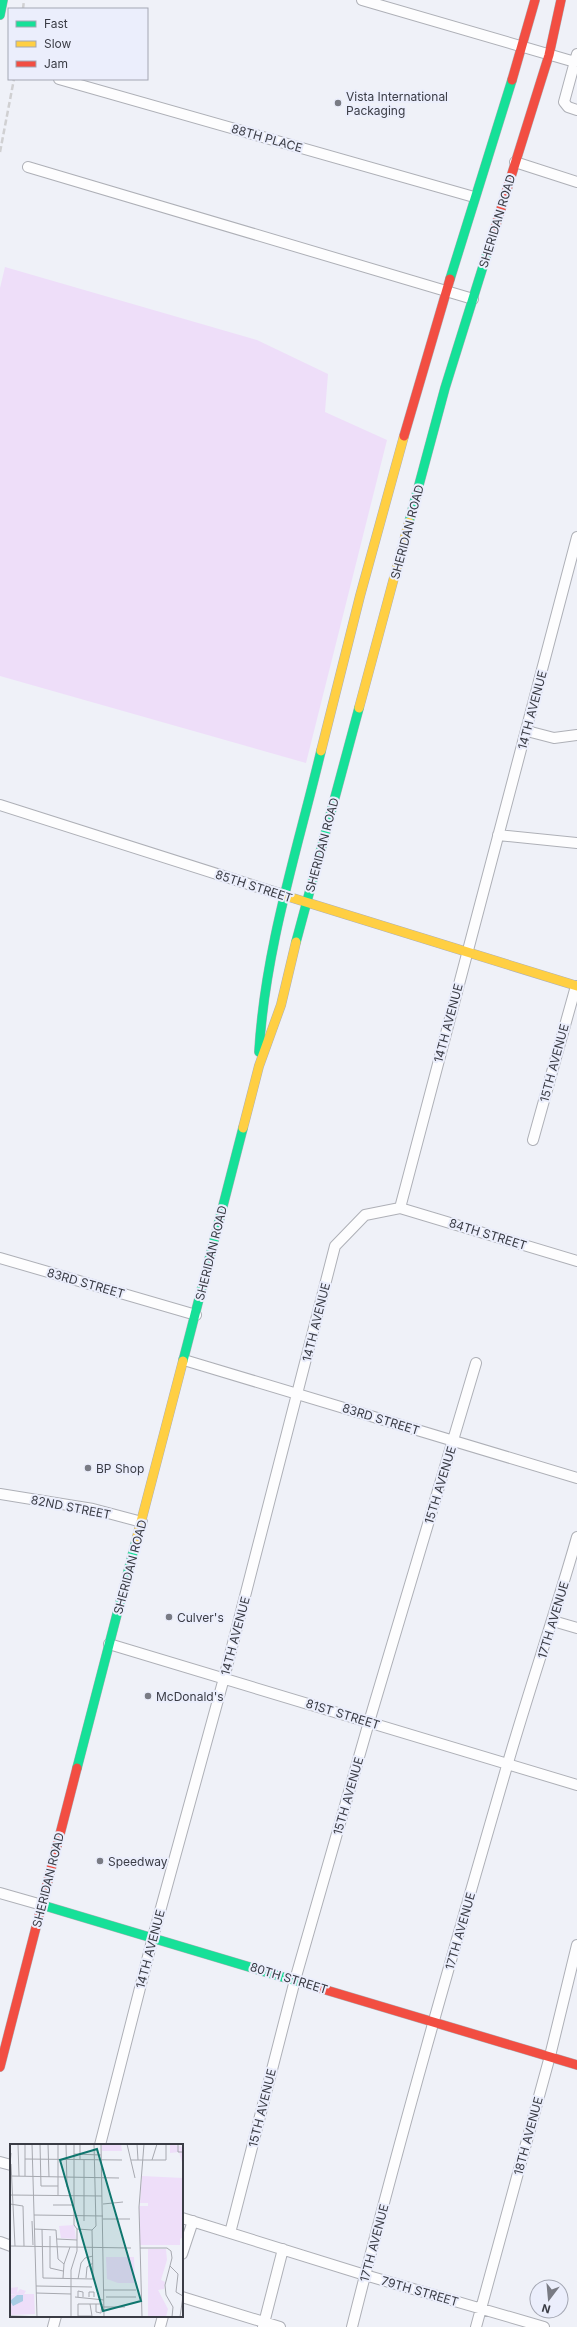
<svg xmlns="http://www.w3.org/2000/svg" width="577" height="2327" font-family="Inter,sans-serif">
<style>
.green{fill:#eedef9}
.lines{fill:none;stroke-linecap:round;stroke-linejoin:round}
.street-casing{stroke:#aeb0b7;stroke-width:12}
.fast-casing{stroke:#aeb0b7;stroke-width:10}
.slow-casing{stroke:#aeb0b7;stroke-width:10}
.jam-casing{stroke:#aeb0b7;stroke-width:10}
.street{stroke:#fdfdfe;stroke-width:10}
.fast{stroke:#16e098;stroke-width:9}
.slow{stroke:#ffcf43;stroke-width:9}
.jam{stroke:#f24e42;stroke-width:9}
.rail{stroke:#d0d0d2;stroke-width:2.5;stroke-dasharray:6 3;stroke-linecap:butt}
.poi-dot{fill:#797b84;stroke:#ebeefc;stroke-width:1.5}
.labels{text-anchor:middle;dominant-baseline:central;stroke-width:4;stroke-linejoin:round;paint-order:stroke}
.poi-label{font-size:12px;fill:#3a3c45;stroke:#ebeefc;text-anchor:start}
.street-label{font-size:12px;fill:#3a3c45;stroke:#ebeefc}
.inset-road{fill:none;stroke:#a7a9b0;stroke-width:1}
.view{fill:#0f766e;fill-opacity:0.15;stroke:#0f766e;stroke-width:2}
.inset-edge{fill:none;stroke:#3a3c45;stroke-width:2}
</style>
<rect width="100%" height="100%" fill="#eff1f8"/>
<path class="green" d="M5,267L257,340L328,374L325,412L387,440L306,763L0,676V288Z"/>
<g class="lines">
<g class="street-casing">
<path id="street" d="M362,0L575,62
M577,54L564,102L568,107L577,110
M59,79L474,197
M515,162L577,182
M28,167L473,299
M527,731L554,738L577,735
M0,805L283,895
M498,835L577,843
M533,1140L576,986
M400,1208L577,537
M0,1258L196,1315
M184,1360L577,1478
M0,1494L93,1509L142,1522
M553,1621L577,1628
M109,1644L577,1785
M0,1893L42,1905
M100,2145L153,1937L224,1678L335,1246L365,1215L400,1208L577,1261
M0,2162L11,2165
M182,2218L365,2275L544,2327
M230,2233L295,1980L369,1722L476,1363
M0,2242L11,2246
M182,2254L193,2221
M182,2297L280,2327
M53,2327L56,2316
M160,2327L163,2316
M263,2327L283,2249
M352,2327C399,2139 453,1952 507,1766C529,1690 555,1614 577,1537
M476,2327L550,2056L577,1945"/>
</g>
<g class="fast-casing">
<path id="fast" d="M0,15L3,0
M450,279L512,80
M409,522L445,388L490,244
M296,942L359,708
M259,1052C265,949 297,851 321,751
M183,1361L243,1128
M77,1768L136,1541
M42,1905L316,1987"/>
</g>
<g class="slow-casing">
<path id="slow" d="M359,708L409,522
M321,751L360,596L404,436
M283,895L577,986
M243,1128L259,1066L281,1005L296,942
M136,1541L183,1361"/>
</g>
<g class="jam-casing">
<path id="jam" d="M512,80L535,0
M490,244L549,55L561,0
M404,436L450,279
M316,1987L577,2065
M0,2067L77,1768"/>
</g>
<use href="#street" class="street"/>
<use href="#fast" class="fast"/>
<use href="#slow" class="slow"/>
<use href="#jam" class="jam"/>
<path class="rail" d="M23,9L24,0
M0,152L14,79"/>
</g>
<g class="poi-dot">
<circle cx="338" cy="103" r="4"/>
<circle cx="88" cy="1468" r="4"/>
<circle cx="169" cy="1617" r="4"/>
<circle cx="148" cy="1696" r="4"/>
<circle cx="100" cy="1861" r="4"/>
</g>
<g class="labels">
<g class="poi-label">
<text x="346" y="96">Vista International<tspan x="346" dy="14">Packaging</tspan></text>
<text x="96" y="1468">BP Shop</text>
<text x="177" y="1617">Culver's</text>
<text x="156" y="1696">McDonald's</text>
<text x="108" y="1861">Speedway</text>
</g>
<g class="street-label">
<text transform="translate(267 138) rotate(16)">88TH PLACE</text>
<text transform="translate(497 221) rotate(-73)">SHERIDAN ROAD</text>
<text transform="translate(407 532) rotate(-75)">SHERIDAN ROAD</text>
<text transform="translate(532 710) rotate(-75)">14TH AVENUE</text>
<text transform="translate(322 845) rotate(-75)">SHERIDAN ROAD</text>
<text transform="translate(254 886) rotate(18)">85TH STREET</text>
<text transform="translate(448 1023) rotate(-75)">14TH AVENUE</text>
<text transform="translate(554 1063) rotate(-75)">15TH AVENUE</text>
<text transform="translate(488 1234) rotate(17)">84TH STREET</text>
<text transform="translate(211 1253) rotate(-76)">SHERIDAN ROAD</text>
<text transform="translate(86 1283) rotate(16)">83RD STREET</text>
<text transform="translate(316 1322) rotate(-76)">14TH AVENUE</text>
<text transform="translate(381 1419) rotate(17)">83RD STREET</text>
<text transform="translate(440 1485) rotate(-73)">15TH AVENUE</text>
<text transform="translate(71 1507) rotate(11)">82ND STREET</text>
<text transform="translate(130 1567) rotate(-75)">SHERIDAN ROAD</text>
<text transform="translate(553 1620) rotate(-73)">17TH AVENUE</text>
<text transform="translate(235 1636) rotate(-75)">14TH AVENUE</text>
<text transform="translate(343 1714) rotate(17)">81ST STREET</text>
<text transform="translate(348 1796) rotate(-74)">15TH AVENUE</text>
<text transform="translate(48 1880) rotate(-76)">SHERIDAN ROAD</text>
<text transform="translate(460 1931) rotate(-74)">17TH AVENUE</text>
<text transform="translate(150 1949) rotate(-75)">14TH AVENUE</text>
<text transform="translate(289 1978) rotate(17)">80TH STREET</text>
<text transform="translate(262 2108) rotate(-76)">15TH AVENUE</text>
<text transform="translate(528 2136) rotate(-75)">18TH AVENUE</text>
<text transform="translate(374 2243) rotate(-75)">17TH AVENUE</text>
<text transform="translate(420 2291) rotate(16)">79TH STREET</text>
</g>
</g>
<g transform="translate(10 2144)">
<rect width="173" height="173" fill="#eff1f8"/>
<path d="M92,0H111L112,7H92ZM160,0L173,3V22L169,8L160,9ZM132,32L173,34V93L170,95V101H130L129,62H138V59H130ZM64,81L66,95L51,94L49,82ZM138,105H156L157,116L151,136L155,138L154,145L148,146L158,165L156,173H138ZM96,113H124L125,139H108L97,135ZM8,143L7,149L10,145L16,147L14,150H24L25,170L0,171V151L7,150H0V144Z" fill="#eedef9"/>
<path d="M7,151H13V157L3,162L0,157Z" fill="#a8cde4"/>
<path class="inset-road" d="M8,0L9,32M15,0V32M22,0L27,173M30,0L31,42H48M38,0L39,33M48,0V51M56,0L57,43M70,0V16M91,0L94,173M117,0L125,34M127,0L128,16M168,0V8H173M64,10L91,11M15,15L112,16M74,16V77M121,16H156V0M142,16L147,0M1,20L5,102M0,21L1,9M0,32L109,34M0,51L92,52M0,60L13,62L14,102M93,60L113,58M43,61H64M24,71L93,72M93,75H120M22,77L23,101M24,85L46,86L48,115L54,120M32,85L33,134L83,135L82,86L86,82L84,0M67,85L82,86M40,92V124L53,127M47,95L67,96M0,102L121,104M130,104H157L161,107L162,114L155,141L156,151L163,163L162,173M160,122L168,130L166,148L173,152M53,134L54,120L60,103M76,134L77,123L83,119M68,135L71,119L75,114L83,112M26,142L82,143M94,146H126M26,149L61,150M65,153L94,156M68,153V147L73,148V153M79,153V148H84V153M96,153H126M80,160L82,172M92,163H115M0,172L39,173M68,172H82M61,173V126L67,107V85L64,81V0M68,173V160H92L91,169L86,168V160M132,173L129,63L134,0M170,173L173,152"/>
<path class="view" d="M87,5L131,157L93,167L50,16Z"/>
<rect width="173" height="173" class="inset-edge"/>
</g>
<rect x="8" y="8" width="140" height="72" fill="#ebeefc" stroke="#a4a7b3"/>
<rect x="16" y="21" width="20" height="6" fill="#16e098" stroke="#a4a7b3"/>
<text x="44" y="28" font-size="12" fill="#3a3c45">Fast</text>
<rect x="16" y="41" width="20" height="6" fill="#ffcf43" stroke="#a4a7b3"/>
<text x="44" y="48" font-size="12" fill="#3a3c45">Slow</text>
<rect x="16" y="61" width="20" height="6" fill="#f24e42" stroke="#a4a7b3"/>
<text x="44" y="68" font-size="12" fill="#3a3c45">Jam</text>
<g transform="translate(549 2299) rotate(196)"><circle r="19" fill="#ebeefc" stroke="#a4a7b3"/>
<path d="M0-3L7 15L0 10L-7 15Z" fill="#797b84"/>
<text y="-6" font-size="11" font-weight="bold" text-anchor="middle" fill="#3a3c45">N</text>
</g>
</svg>
